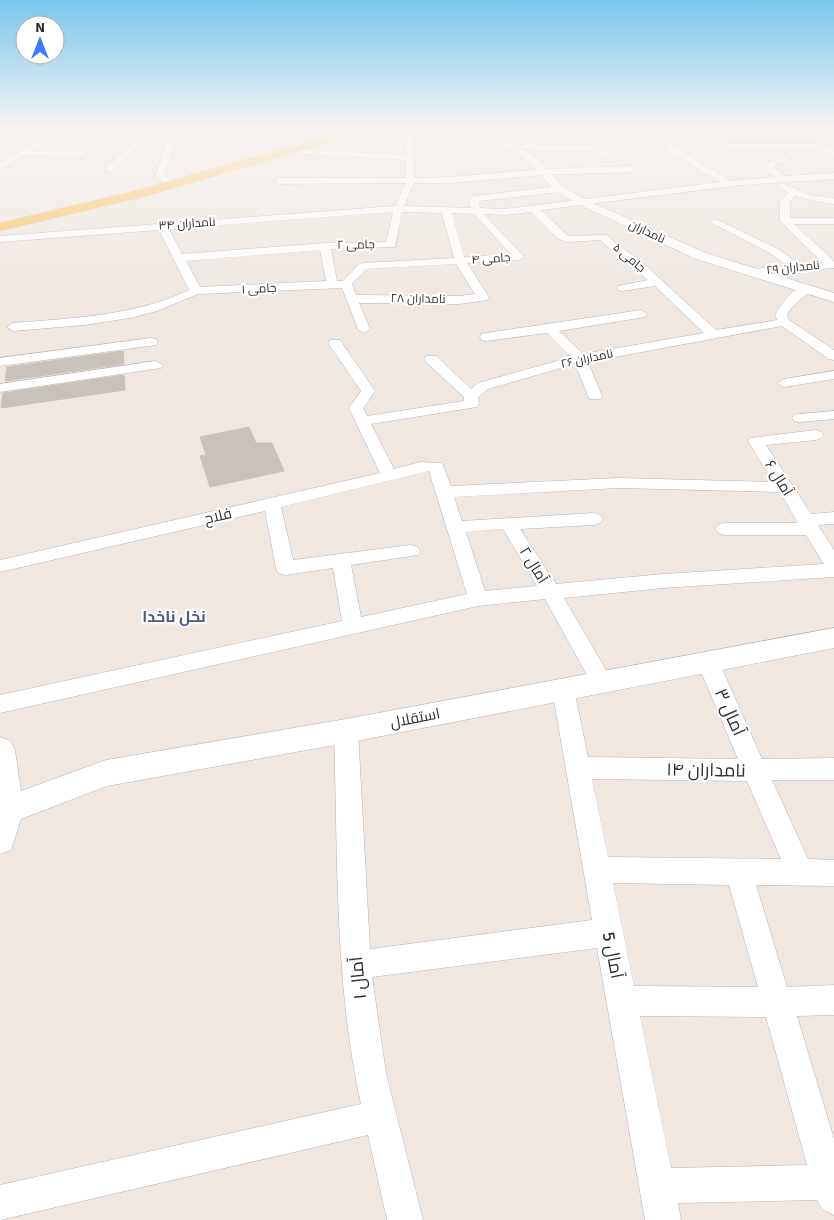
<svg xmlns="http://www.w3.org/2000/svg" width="834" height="1220" font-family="Signika,Cairo,sans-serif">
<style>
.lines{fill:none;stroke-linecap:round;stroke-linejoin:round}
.stream{fill:#70e1f5;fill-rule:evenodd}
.building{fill:#c8c2bb;stroke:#cbc3b9}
.minor-casing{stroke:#b0b4be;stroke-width:1}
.tertiary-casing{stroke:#b0b4be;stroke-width:1}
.primary-casing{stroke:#c9c9c9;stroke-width:1}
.minor{fill:#fff;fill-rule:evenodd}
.tertiary{fill:#fff;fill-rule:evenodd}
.primary{fill:#f8c25d;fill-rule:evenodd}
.labels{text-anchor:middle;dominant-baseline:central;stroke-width:4.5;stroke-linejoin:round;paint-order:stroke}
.far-street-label{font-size:12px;fill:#2e2e2e;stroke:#fff}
.street-label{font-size:15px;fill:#2e2e2e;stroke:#fff}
.neighbourhood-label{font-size:16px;font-weight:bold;fill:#4b5b82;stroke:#fff}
.near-street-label{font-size:18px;fill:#2e2e2e;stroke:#fff}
</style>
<rect width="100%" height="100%" fill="#efe7e0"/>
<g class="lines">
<path class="stream" d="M575,128H586L731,140H834V142H731Z"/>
</g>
<path class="building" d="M123,351L124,364L5,381L7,367Z
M124,375L125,390L1,408L3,393Z
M249,427L256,443H272L284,471L210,487L200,456L206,455L200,437Z"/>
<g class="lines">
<g class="minor-casing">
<path id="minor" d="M15,128L128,132L177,128H212L208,130L128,136L60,135L33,151L82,152H85V156L25,155L0,169V163L50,135L17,132L0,138V133Z
M340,128H348V129L344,131Z
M360,128H413L414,178L450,177L544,169L630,166L634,169L630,172L544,175L450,183H414L404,206L471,208L469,199L474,196L559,186L564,189L559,192L479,201L480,208L506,209L720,182L669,151L662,141L666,139L675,147L730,181L775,177L767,171L766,164L785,156L789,158L788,160L774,165V168L785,176L834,173V179L740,185L541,210L568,236L606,235L646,266L716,330L777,320L775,315C782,304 793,284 809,288L811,290C801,301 796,300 787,315L789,320L834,350V360L829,359L782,326L588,362L602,396L600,399H590L588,396L575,364L488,389L478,397L479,404L477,407L371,424L394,469L420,462L442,463L451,486L618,478L773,482L748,441L750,438L816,430L821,432L824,435L821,438L816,440L766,445L811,514L834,512V524L818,525L834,550V577L663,588L564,598L613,682L610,688L602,691L594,688L545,599L478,606L0,713V695L342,621L333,568L285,575L278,573L276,568L265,511L0,572V560L380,473L349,408L361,391L328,343L330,340H340L375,391L363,408L367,416L464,401V397L426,362L424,359L426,356H436L471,389L478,383L571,357L547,333L486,341L481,340L480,337L481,334L486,333L641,310L647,314L645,317L559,331L583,354L704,333L655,286L622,291L618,290L616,288L618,286L648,280L600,240L567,242L558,239L531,212L506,215L484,214L524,257L519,260L467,263L489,297L487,300L459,304L359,303L370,329L364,333L358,329L342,288L198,294L157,311L130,318L84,325L13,331L7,327L13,323C74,318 134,316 189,290L159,230L0,242V236L395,206L406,183L279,184L275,181L279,178H406V160L291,153L287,151L291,149L406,155V132L363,131ZM393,212L386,242L325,243L182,254L169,229ZM402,212L442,213L454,258L363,263L359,264L343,281H337L331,249L395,247ZM452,213L474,214L511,254L464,257ZM320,250L326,281L200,287L186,261ZM456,264L475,294L459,296L356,295L352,284L366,269ZM429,471L467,594L361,617L351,565L418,555L420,551L418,547L411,545L293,560L281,507ZM618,488L780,492L798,523H724L718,525L715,529L718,533L724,535H806L824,564L663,574L556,584L520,529L594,525L600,523L603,519L600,515L594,513L462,521L454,497ZM503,529L537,586L485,591L466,532Z
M521,128H529L535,145L593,146L587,135L548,130L544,128H568L593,131L601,148L609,155L602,157L596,151L511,149V145H527Z
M156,140H159V144L139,145L111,172L104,170L134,141Z
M168,140L175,142L164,175L170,180L166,183L155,176Z
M729,144H818L834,151V156L817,148H732L728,146Z
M782,183L809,195L834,198V204L814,201L795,196L790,202V218H834V224H794L834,261V268L749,274L747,272L753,269L787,266L770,253L710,222L715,219L718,220L778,249L800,265L823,263L780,221V202L788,193L778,186Z
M151,338L156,339L158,342L156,345L0,366V358Z
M156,361L163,365L161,368L0,392V384Z
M834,371V379L784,387L777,383L784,379Z
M834,411V419L799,422L794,421L792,418L794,415L799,414Z
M708,654L716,656L719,662L762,759L834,758V780H772L808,859L834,860V886L756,885L787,987L834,985V1015L797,1016L834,1139V1215L822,1209L817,1200L678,1203L681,1220H645L597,948L372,977L386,1073L423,1220H387L368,1135L0,1220V1185L361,1104C334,982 338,855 334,731L338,724L346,721L354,724L358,731L370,949L592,920L552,689L555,683L563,680L571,683L574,689L588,757L738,759L697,662L700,656ZM592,779L747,781L781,859L608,857ZM613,883L729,885L758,987L634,986ZM640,1016L766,1017L807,1165L671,1168Z"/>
</g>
<g class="tertiary-casing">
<path id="tertiary" d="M475,128H487L511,141L540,161L563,187L588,201L706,253L834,293V302L696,259L580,205L555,191L532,165L505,145Z
M834,628V648L346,743L107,786L21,819L11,850L0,854V737L10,741L15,750L21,791L106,760L346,719Z"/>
</g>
<g class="primary-casing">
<path id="primary" d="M356,128H373L372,130L146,196L0,231V223L139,190Z"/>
</g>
<use href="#minor" class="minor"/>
<use href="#tertiary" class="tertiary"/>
<use href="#primary" class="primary"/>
</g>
<linearGradient id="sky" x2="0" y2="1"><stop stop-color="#78c6ed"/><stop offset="0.43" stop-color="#f8f4f1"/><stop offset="1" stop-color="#f8f4f1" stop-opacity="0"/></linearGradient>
<rect width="834" height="299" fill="url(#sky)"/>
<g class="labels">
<g class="far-street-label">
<text transform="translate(187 224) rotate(-4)">نامداران ۳۴</text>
<text transform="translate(647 232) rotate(25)">نامداران</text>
<text transform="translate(356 245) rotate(-1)">جامی ۲</text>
<text transform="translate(629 258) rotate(39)">جامی ۵</text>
<text transform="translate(491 259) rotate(-4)">جامی ۴</text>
<text transform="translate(793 268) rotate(-6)">نامداران ۲۹</text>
<text transform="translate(259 289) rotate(-3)">جامی ۱</text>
<text transform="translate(418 299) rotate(1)">نامداران ۲۸</text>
<text transform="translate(587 359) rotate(-12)">نامداران ۲۶</text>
</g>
<g class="street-label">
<text transform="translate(779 478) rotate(58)">آمال ۶</text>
<text transform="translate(218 516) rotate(-13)">فلاح</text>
<text transform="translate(534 565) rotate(58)">آمال ۲</text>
<text transform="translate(415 718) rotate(-11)">استقلال</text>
</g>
<g class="neighbourhood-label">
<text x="174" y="617">نخل ناخدا</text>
</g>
<g class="near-street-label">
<text transform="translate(730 712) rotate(66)">آمال ۳</text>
<text transform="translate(706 770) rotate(1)">نامداران ۱۴</text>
<text transform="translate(613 955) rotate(79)">آمال 5</text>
<text transform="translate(358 978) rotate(-96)">آمال ۱</text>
</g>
</g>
<g transform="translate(40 40)"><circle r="24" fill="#ffffff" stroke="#ababab"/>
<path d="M0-4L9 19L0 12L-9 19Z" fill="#3d78ff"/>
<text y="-8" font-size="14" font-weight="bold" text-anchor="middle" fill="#2e2e2e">N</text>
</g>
</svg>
